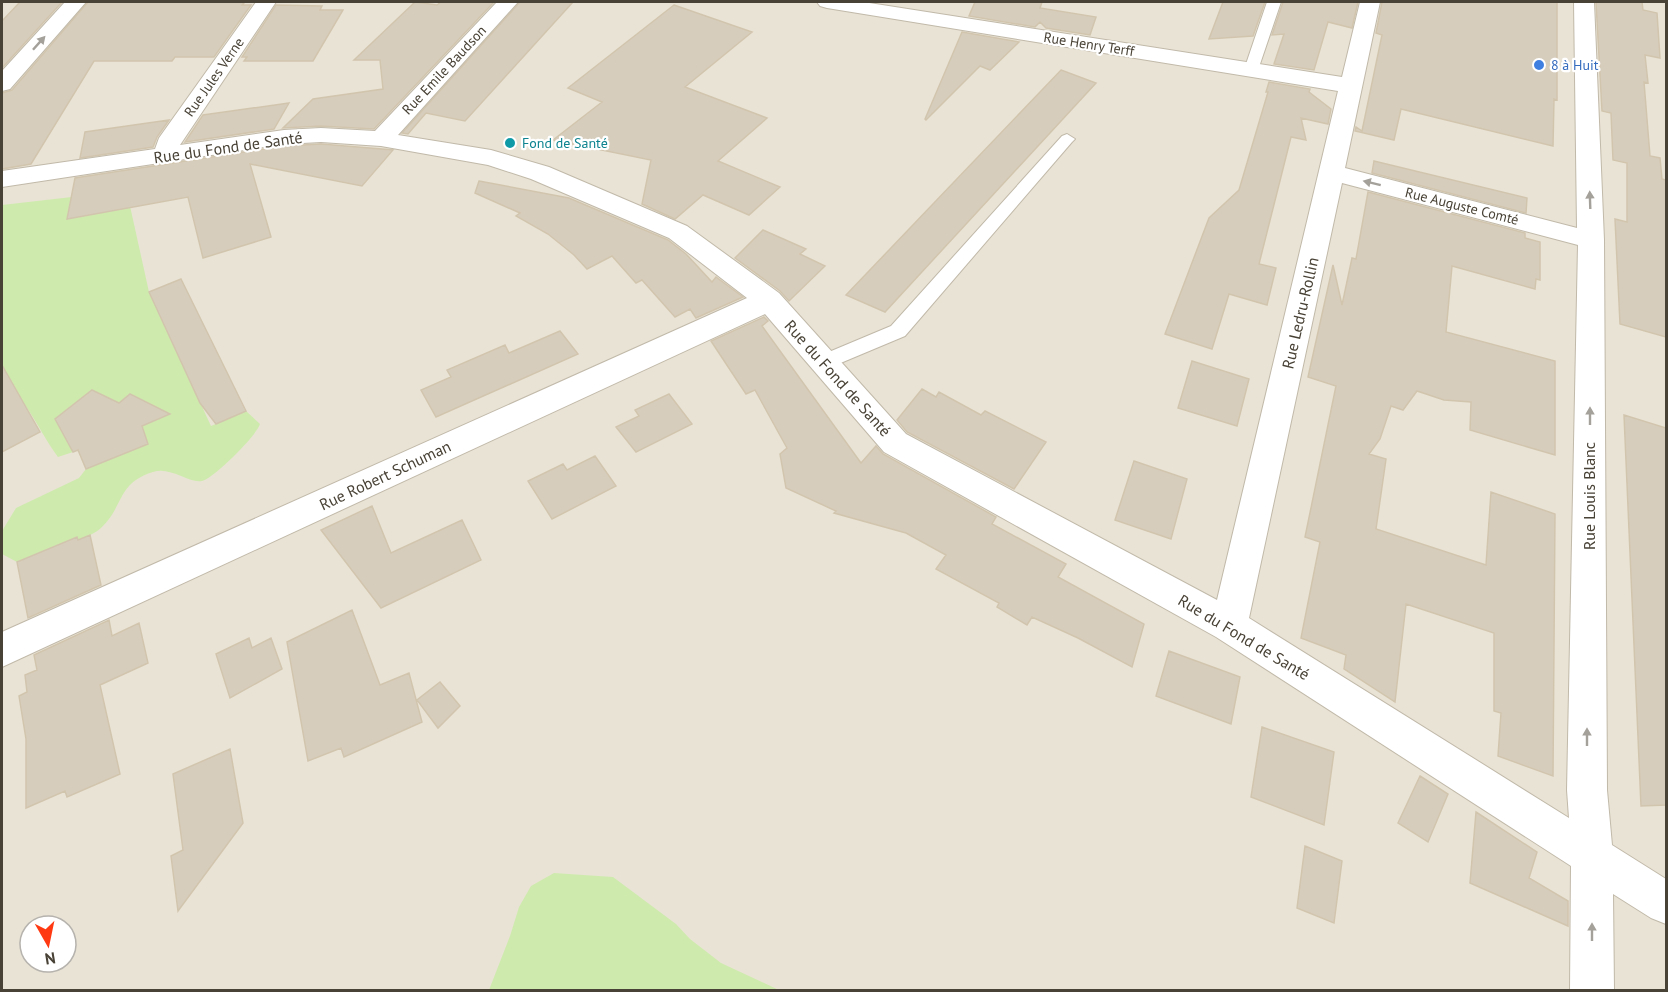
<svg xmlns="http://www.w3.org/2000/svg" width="1668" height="992" font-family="'PT Sans',sans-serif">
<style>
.residential{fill:#e9e3d5;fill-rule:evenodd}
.green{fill:#ceebad}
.building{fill:#d7cdbc;stroke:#d2c5ae;stroke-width:1.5}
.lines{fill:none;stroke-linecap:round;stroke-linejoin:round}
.lane-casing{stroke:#c1b9a9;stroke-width:2}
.street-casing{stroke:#c1b9a9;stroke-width:2}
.lane{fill:#fff;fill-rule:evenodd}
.street{fill:#fff;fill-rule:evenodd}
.oneway{fill:#a4a09a}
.shop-dot{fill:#3f7fe0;stroke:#fff;stroke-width:2}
.culture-dot{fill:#0f9aa8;stroke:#fff;stroke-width:2}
.labels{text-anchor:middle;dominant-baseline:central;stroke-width:4.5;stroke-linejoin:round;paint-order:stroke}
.far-street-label{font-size:14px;fill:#484135;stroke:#fff}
.far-shop-label{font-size:14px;fill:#366cbe;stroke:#fff;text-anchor:start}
.far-culture-label{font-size:14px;fill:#0d838f;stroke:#fff;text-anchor:start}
.street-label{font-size:16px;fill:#484135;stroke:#fff}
</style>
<rect width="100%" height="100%" fill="#f5f1e7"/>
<path class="residential" d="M2,2H1666V990H2ZM30,926H66V962H30Z"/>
<path class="green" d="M72,197L130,206L149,292L211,426L246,411L260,424C257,435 214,478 202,481C190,484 170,466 153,472C117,483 124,506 102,527C96,533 86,537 78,540L77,537L17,562L2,554V531L16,508L79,478L86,469L148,444L142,426L169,414L131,394L119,403L92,390L57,417L73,452L58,457C40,433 26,397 2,380V205Z
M554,873L613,877L676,924L690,939L721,963L779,990H489L510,936L519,907L531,886Z"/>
<path class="building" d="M20,2H62L2,68V21Z
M88,2H245L242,5H251L214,57H175L172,61H94L31,164L2,169V93L12,90Z
M415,2L437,5L441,2H494L374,129L321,126L283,128L313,99L383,89L380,60H354Z
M520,2H573L465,121L426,113L408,134L402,133Z
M975,2H1042L1040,8L1096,17L1090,35L1046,28L1040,22L1035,27L969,16Z
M1223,2H1265L1253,36L1209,39Z
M1283,2H1358L1352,28L1328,22L1314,70L1274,64L1284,34L1272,35Z
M1382,2H1557V100L1554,99L1553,146L1401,109L1394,140L1355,131L1356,127L1362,131L1382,35L1376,33Z
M1596,2H1642L1643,10L1657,13L1660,58L1645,55L1648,83L1644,82L1650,156L1660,158L1662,179L1666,180V337L1620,324L1615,219L1627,222V163L1613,160L1611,113L1602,111Z
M276,5L322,6L320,10H343L313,61H244L247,57H242Z
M674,5L752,32L685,87L767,118L718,161L780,187L749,215L703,195L675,219L642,204L651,160L553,140L602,102L568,88Z
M962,32L1019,42L990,70L980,66L926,120L925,119Z
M1061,70L1096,83L885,312L846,295Z
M1269,82L1310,89L1309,92L1331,109L1328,124L1301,118L1306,140L1291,137L1259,264L1276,268L1267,305L1229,294L1212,349L1165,334L1209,218L1239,190L1268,92H1266Z
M289,103L274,129L185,142L203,115Z
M169,120L157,137L153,147L80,158L85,132Z
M321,144L393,150L362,186L250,164L271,237L203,258L188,197L67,219L75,178L284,146Z
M1374,161L1527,198L1526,213L1372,173Z
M479,181L569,198L668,240L686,254L712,282L716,277L743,297L696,318L690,309L675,317L642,280L636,283L612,256L587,269L574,255L548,234L516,216L520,213L475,193Z
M1368,192L1525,233V238L1540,242V280L1536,279L1535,289L1452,266L1446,332L1555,361V455L1470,430L1471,402L1444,400L1417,391L1403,410L1391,406L1380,439L1369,454L1386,459L1376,529L1486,565L1491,492L1555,514L1553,776L1498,756L1501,713L1494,711V633L1406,604L1395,702L1344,669L1346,655L1301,638L1320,542L1305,537L1336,386L1308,377L1333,265L1342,305L1352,258L1356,259Z
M763,230L806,249L800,254L825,266L789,301L780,291L735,258Z
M181,279L246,411L216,424L200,403L149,292Z
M764,317L768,321L762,326L861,463L876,446L883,454L996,517L992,524L1066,564L1058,577L1144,624L1132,667L1078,638L1032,617L1027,625L997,607L999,603L936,569L946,555L906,533L834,513L836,511L786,488L780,454L787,448L755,390L746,394L711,341Z
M560,331L578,354L436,417L421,390L451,377L447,370L505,345L509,353Z
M1192,361L1249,379L1237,426L1178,408Z
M2,365L40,432L2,452Z
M922,389L936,397L939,392L981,415L985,411L1046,442L1014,489L907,432L897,420Z
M92,390L119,403L130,394L170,414L142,426L148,444L86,469L78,450L73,452L55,419Z
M669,394L692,424L636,452L616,427L639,416L635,410Z
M1624,415L1666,428V805L1641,806Z
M595,456L616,486L552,519L528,481L563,464L567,470Z
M1134,461L1187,479L1171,539L1115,520Z
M372,506L391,553L462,520L481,560L381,608L321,530Z
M90,535L101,585L28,618L17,562L77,537L78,540Z
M352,610L380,685L409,673L422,722L344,757L341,748L308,761L287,642Z
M109,620L112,636L139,623L148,663L100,685L120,774L67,797L65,791L26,808V739L19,696L27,692L25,675L37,670L34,655Z
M249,638L252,648L271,638L282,669L230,698L216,654Z
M1169,651L1240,677L1231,724L1156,696Z
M440,682L460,706L438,728L417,700Z
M1262,727L1334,752L1324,825L1251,797Z
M230,749L243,823L178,911L171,856L183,850L173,774Z
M1420,776L1448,794L1428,842L1398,823Z
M1476,812L1537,852L1529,878L1568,901V926L1470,883Z
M1305,846L1342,861L1334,923L1297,908Z"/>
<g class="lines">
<g class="lane-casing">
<path id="lane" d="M1267,2H1281L1258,70L1251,74L1246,73L1244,70Z
M1067,134L1075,139L1072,142L905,336L831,367L824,369L817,367L815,362L817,357L891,326L1062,136Z"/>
</g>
<g class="street-casing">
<path id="street" d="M65,2H86L10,89L2,91V71Z
M256,2H276L180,145L284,130L321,128L375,131L497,2H518L398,135L491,150L549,167L687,226L779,293L906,434L1217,600L1338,91L827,8L820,6L817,2H863L1342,77L1360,2H1380L1345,168L1577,228L1574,2H1594L1604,240L1607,790L1612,845L1666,879V924L1651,918L1613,894L1614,990H1570L1571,866L1216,637L884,452L765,314L2,667V632L747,298L669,238L531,179L488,165L381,146L321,142L284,144L2,187V171L155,149L159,138ZM1342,183L1578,245L1567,790L1569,818L1249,618Z"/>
</g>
<use href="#lane" class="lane"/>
<use href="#street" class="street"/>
</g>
<defs><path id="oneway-solid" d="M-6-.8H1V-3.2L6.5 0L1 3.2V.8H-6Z" transform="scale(1.5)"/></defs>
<g class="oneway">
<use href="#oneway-solid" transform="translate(39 43) rotate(-48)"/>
<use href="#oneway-solid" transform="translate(1372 183) rotate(-166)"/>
<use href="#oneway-solid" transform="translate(1590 200) rotate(-92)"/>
<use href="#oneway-solid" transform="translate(1590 416) rotate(-90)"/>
<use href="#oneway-solid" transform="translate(1587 737) rotate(-90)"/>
<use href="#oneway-solid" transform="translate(1592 932) rotate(-90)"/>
</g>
<circle class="shop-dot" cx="1539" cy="65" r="6"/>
<circle class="culture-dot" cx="510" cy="143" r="6"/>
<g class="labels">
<g class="far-street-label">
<text transform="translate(1089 44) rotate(9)">Rue Henry Terff</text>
<text transform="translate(444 70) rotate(-47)">Rue Emile Baudson</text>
<text transform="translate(214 77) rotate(-55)">Rue Jules Verne</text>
<text transform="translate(1462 206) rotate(14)">Rue Auguste Comté</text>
</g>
<g class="far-shop-label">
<text x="1551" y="65">8 à Huit</text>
</g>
<g class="far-culture-label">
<text x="522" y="143">Fond de Santé</text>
</g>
<g class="street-label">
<text transform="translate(228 147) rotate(-8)">Rue du Fond de Santé</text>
<text transform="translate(1300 313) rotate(-77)">Rue Ledru-Rollin</text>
<text transform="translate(838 378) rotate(48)">Rue du Fond de Santé</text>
<text transform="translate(385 475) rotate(-25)">Rue Robert Schuman</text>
<text transform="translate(1589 496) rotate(-90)">Rue Louis Blanc</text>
<text transform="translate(1244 637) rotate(31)">Rue du Fond de Santé</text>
</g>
</g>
<rect width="1668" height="992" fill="none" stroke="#484135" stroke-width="6"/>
<g transform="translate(48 944) rotate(171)"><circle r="28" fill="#ffffff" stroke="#b6b3ae" stroke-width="1.5"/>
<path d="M0-4.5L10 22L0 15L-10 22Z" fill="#ff3a13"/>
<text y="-9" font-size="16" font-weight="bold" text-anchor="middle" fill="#484135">N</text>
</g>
</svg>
